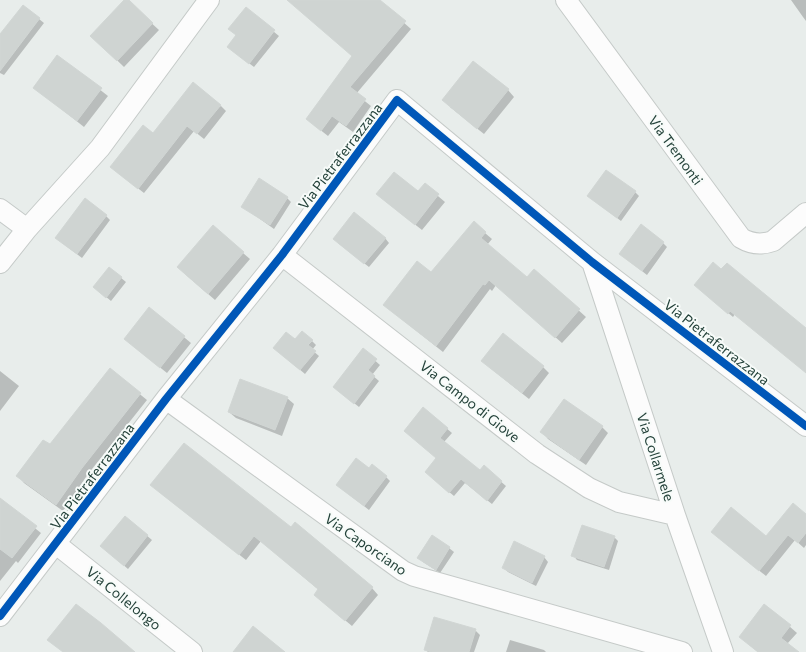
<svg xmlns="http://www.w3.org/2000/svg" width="806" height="652" font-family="Commissioner,sans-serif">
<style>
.shadow{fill:#0003}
.building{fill:#cfd4d2;stroke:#d1d6d4}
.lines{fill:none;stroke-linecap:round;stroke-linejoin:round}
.minor-casing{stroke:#c5cac8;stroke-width:22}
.minor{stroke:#fcfcfc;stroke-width:20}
.cycleway-casing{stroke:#f7fbf9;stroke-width:11}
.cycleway{stroke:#0057b8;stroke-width:8}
.labels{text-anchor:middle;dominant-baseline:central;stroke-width:4;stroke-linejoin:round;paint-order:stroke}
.street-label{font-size:14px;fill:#24423a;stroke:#f7fbf9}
</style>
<rect width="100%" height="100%" fill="#e8edeb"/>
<path class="shadow" d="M126,0L159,30L124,67L92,36Z
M298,0H378L411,29L356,94L371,106L353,132L339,122L328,136L314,125L353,57Z
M791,0H806V21L803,17Z
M23,6L44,23L4,75L0,73V36Z
M246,9L279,36L254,67L233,51Z
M57,56L108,96L84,127L34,87Z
M508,90L514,97L484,134L450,107Z
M221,106L226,111L204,139L194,131L144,193L117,172L153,135Z
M425,185L445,202L422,230L384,200L418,193Z
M635,192L639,196L621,221L588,196Z
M287,198L291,202L274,229L243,207Z
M106,216L110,220L82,258L61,242Z
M485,233L492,239L487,245L527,279L534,270L586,317L562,343L496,285L492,291L490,289L443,352L384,305L431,274Z
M385,238L389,243L369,267L338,243Z
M663,243L667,247L647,275L620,254Z
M243,253L250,259L215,300L185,274Z
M109,268L126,282L111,301L99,291Z
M700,289L806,330V372L735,314L733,317Z
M149,308L191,343L167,373L132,345Z
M295,341H312L316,345L312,350L319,356L305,374L279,352Z
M363,350L380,365L372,375L379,381L359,407L334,387Z
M489,367H543L549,373L529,399Z
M110,370L147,400L88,474L63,511L24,483L18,476L50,446Z
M0,371L19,386L0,411Z
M287,398L294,404L282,436L236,418L229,412Z
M424,409L452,433L444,442L480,472L484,467L506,486L492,504L465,483L454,496L430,476L438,458Z
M602,427L608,433L586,465L548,439L542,432Z
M386,477L390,481L369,510L342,489Z
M158,491L291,529L372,588L378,595L352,626L322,601L319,590L261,541L246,560Z
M0,500L41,533L18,563L16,561L0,581Z
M806,516V545L804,548L795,540L766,576L718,537H766Z
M125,517L152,540L128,569L106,550Z
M614,537L618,541L609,570L577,560L573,555Z
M449,548L454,552L440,573L423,562Z
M544,557L548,562L536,586L508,572L503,567Z
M765,605L797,633L787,644L797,652H758L747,643Z
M475,630L480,635L474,652H428L425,649Z
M510,640L544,650L546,652H506Z"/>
<path class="building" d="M124,0H129L153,23L117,61L90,36Z
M287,0H380L406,21L350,87L366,99L346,126L332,116L321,131L306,119L352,56Z
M23,5L40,18L0,71V34Z
M246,7L275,30L249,64L227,47L236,35L228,29Z
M57,55L102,88L77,121L33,88Z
M473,61L509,89L477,129L442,100Z
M193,82L221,105L197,134L187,126L138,189L110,167L143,125L153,133Z
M606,170L636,191L617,218L587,196Z
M394,172L418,191L425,183L439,194L415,225L376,194Z
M259,178L288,197L270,225L241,207Z
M85,198L107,215L77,254L55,238Z
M354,212L386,238L364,264L333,239Z
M474,221L486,232L481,238L527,277L534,269L580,309L555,338L489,280L485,285L483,284L436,346L383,305L417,261L431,272Z
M641,224L664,242L642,271L619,254Z
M213,225L244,252L208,294L177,267Z
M713,262L721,269L727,263L806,328V373L730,311L728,314L694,285Z
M109,267L122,277L106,298L93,287Z
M149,307L185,336L160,368L124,339Z
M302,331L313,340L308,345L316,351L300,370L273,348L286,332L295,339Z
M503,333L544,366L522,393L481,361Z
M363,348L377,359L368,370L375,376L354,404L333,387Z
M110,368L141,393L82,468L56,505L16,476L43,440L50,444Z
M240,379L288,397L275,430L228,412Z
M564,399L603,426L579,460L540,432Z
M423,407L448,428L440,438L480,470L484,465L502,481L487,501L461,479L449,493L425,472L436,458L404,431Z
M184,443L291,527L295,522L373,587L345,621L314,595L318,589L254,536L239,555L150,485Z
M356,458L369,468L372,464L387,476L364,506L336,485Z
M0,498L37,526L12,558L0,549Z
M793,503L806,514V533L798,543L788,535L759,571L711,532L731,507L766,536Z
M125,516L148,535L124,566L100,546Z
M582,525L615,536L604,567L571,556Z
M432,535L450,547L436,570L417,558Z
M514,541L545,556L532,583L502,568Z
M76,604L101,623L135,652H63L47,640Z
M764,604L791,625L781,638L799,652H758L739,637Z
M434,617L476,629L469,652H432L424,650Z
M253,626L285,652H233Z"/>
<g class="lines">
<g class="minor-casing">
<path id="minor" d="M566,0L741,238C751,244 762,245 773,241L806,213
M0,209L27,229
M282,255L537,454L589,488L619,502L675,515
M592,262L675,515L723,652
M0,263L27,229L100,148L209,0
M166,399L403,571L414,576L682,652
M56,544L192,652
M0,616L166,399L282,255L397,100L592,262L806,426"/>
</g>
<use href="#minor" class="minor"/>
<g class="cycleway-casing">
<path id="cycleway" d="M0,616L166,399L282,255L397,100L592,262L806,426"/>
</g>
<use href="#cycleway" class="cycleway"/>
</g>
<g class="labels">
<g class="street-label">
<text transform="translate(676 150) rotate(54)">Via Tremonti</text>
<text transform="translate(340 156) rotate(-53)">Via Pietraferrazzana</text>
<text transform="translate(717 342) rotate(38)">Via Pietraferrazzana</text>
<text transform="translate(470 401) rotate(38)">Via Campo di Giove</text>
<text transform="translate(656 457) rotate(72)">Via Collarmele</text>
<text transform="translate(92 476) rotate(-53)">Via Pietraferrazzana</text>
<text transform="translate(366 544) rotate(35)">Via Caporciano</text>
<text transform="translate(124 598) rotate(39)">Via Collelongo</text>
</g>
</g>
</svg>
